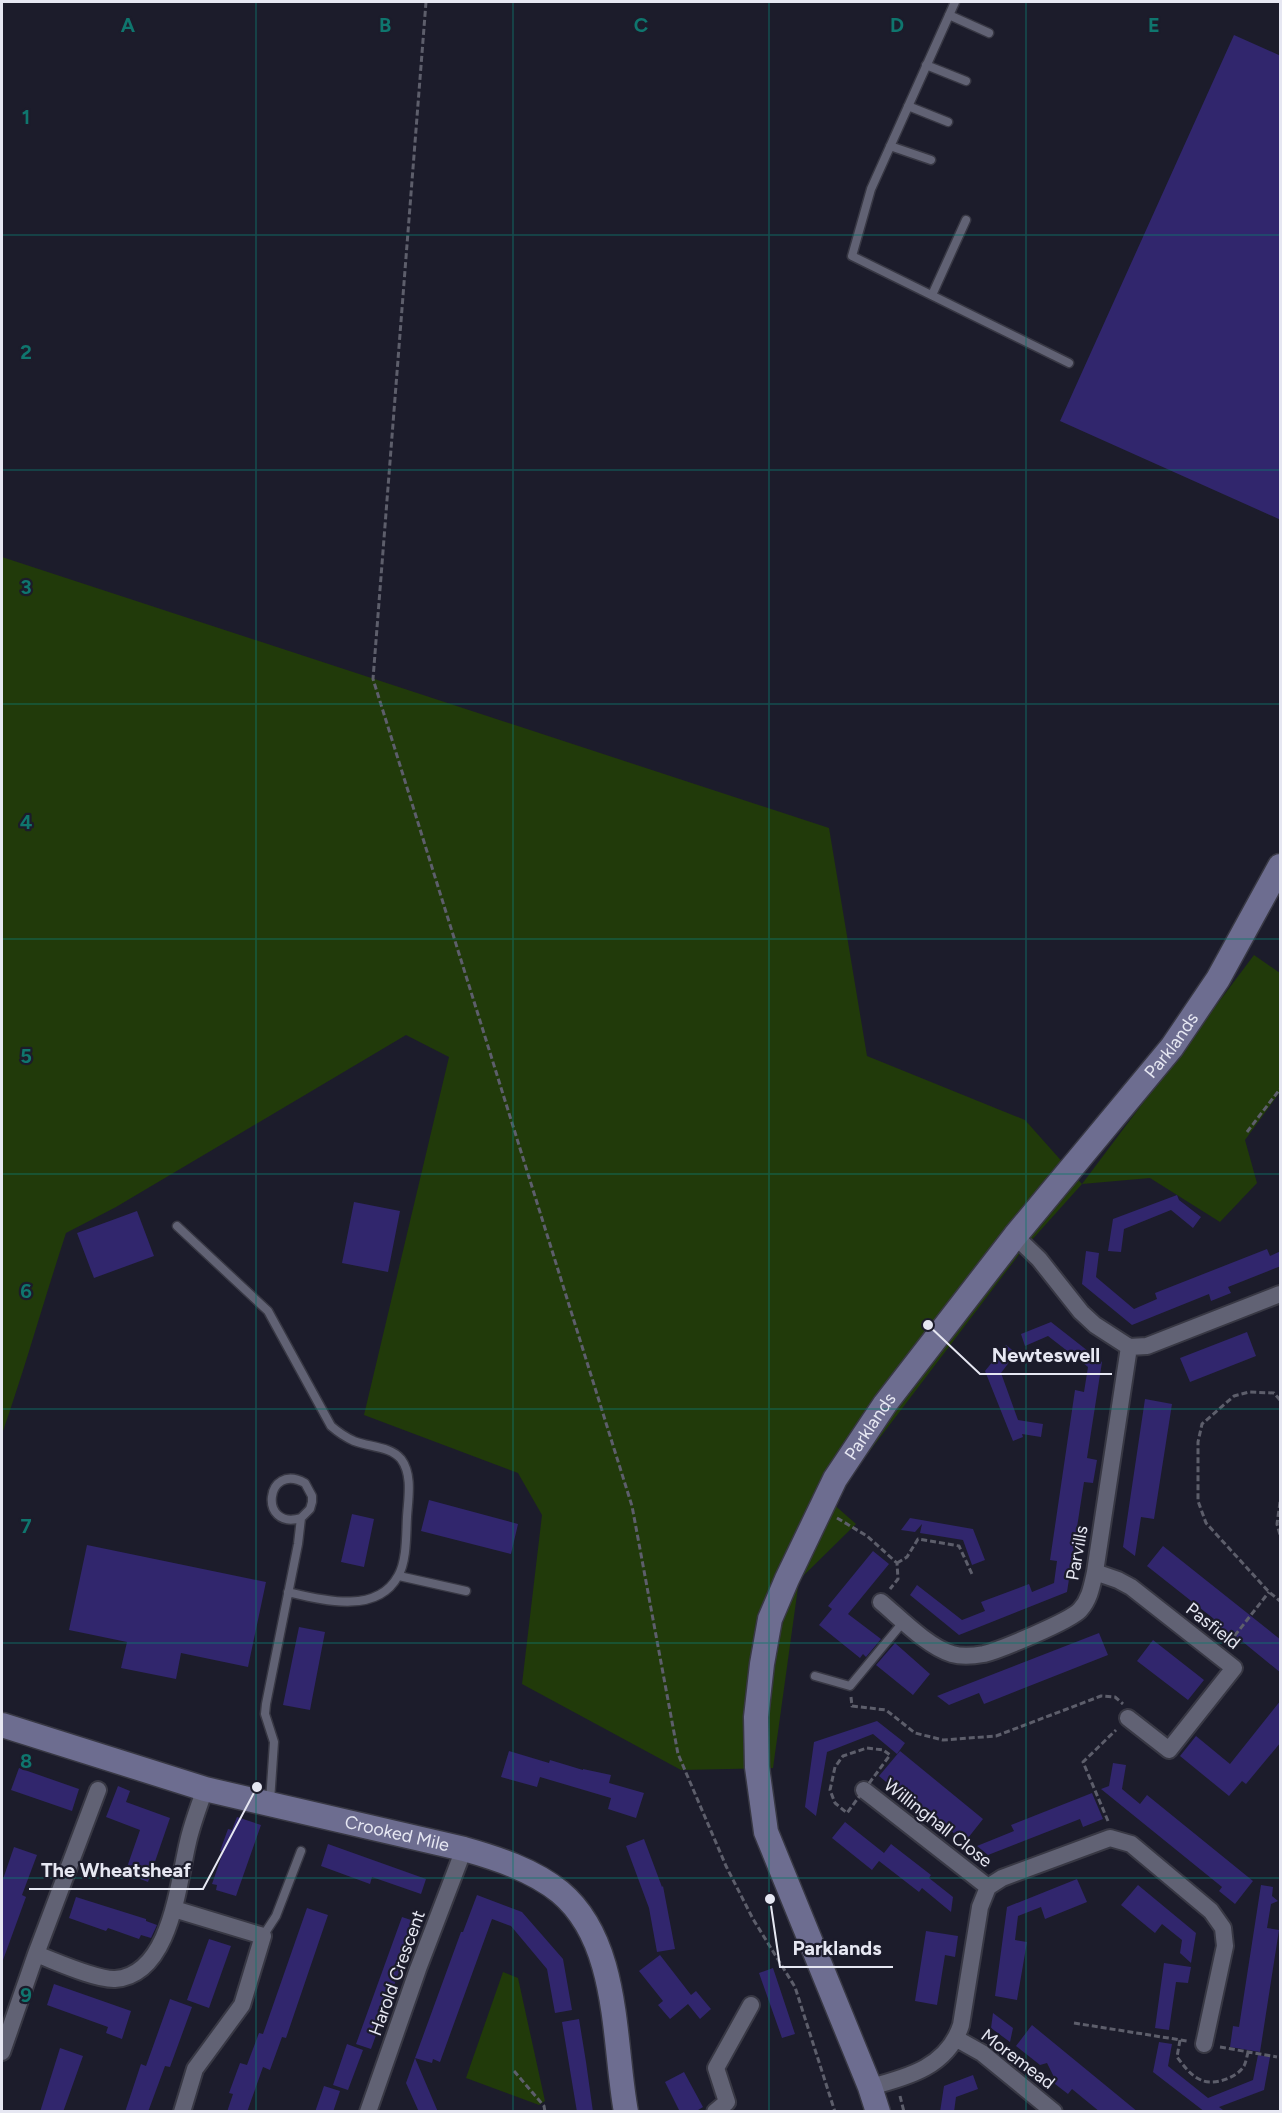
<svg xmlns="http://www.w3.org/2000/svg" width="1282" height="2113" font-family="Figtree,sans-serif">
<style>
.green{fill:#213a0a}
.building{fill:#31266d}
.lines{fill:none;stroke-linecap:round;stroke-linejoin:round}
.lane-casing{stroke:#383844;stroke-width:11}
.street-casing{stroke:#383844;stroke-width:20}
.secondary-casing{stroke:#383844;stroke-width:27}
.path{stroke:#5d5e6b;stroke-width:3;stroke-dasharray:6 3;stroke-linecap:butt}
.lane{stroke:#616274;stroke-width:8}
.street{stroke:#616274;stroke-width:16}
.secondary{stroke:#6d6d90;stroke-width:24}
.grid{fill:none;stroke:#0f766e;stroke-width:1.5;stroke-opacity:0.55}
.labels{text-anchor:middle;dominant-baseline:central;stroke-width:4.5;stroke-linejoin:round;paint-order:stroke}
.street-label{font-size:18px;fill:#e6e7f2;stroke:#1c1c2b}
.grid-label{font-size:20px;text-anchor:middle;font-weight:bold;fill:#0f766e;stroke:#1c1c2b;stroke-width:4.5;stroke-linejoin:round;paint-order:stroke}
.leader{fill:none;stroke:#e6e7f2;stroke-width:2}
.callout-dot{fill:#e6e7f2;stroke:#1c1c2b;stroke-width:2}
.callout-label{font-size:20px;text-anchor:middle;font-weight:bold;fill:#e6e7f2;stroke:#1c1c2b;stroke-width:4.5;stroke-linejoin:round;paint-order:stroke}
</style>
<rect width="100%" height="100%" fill="#1c1c2b"/>
<path class="green" d="M2,557L829,828L867,1056L1025,1120L1082,1184L1254,955L1280,973V1092L1245,1140L1257,1183L1220,1222L1150,1178L1082,1184L1021,1252L831,1502L856,1524L799,1580L773,1768L681,1770L522,1684L542,1515L518,1473L364,1415L449,1057L406,1035L116,1207L66,1233C44,1300 25,1368 2,1434Z
M503,1972L518,1978L545,2101L539,2105L466,2078Z"/>
<path class="building" d="M1234,35L1281,56V520L1060,421Z
M1177,1195L1179,1200L1201,1217L1193,1228L1171,1210L1124,1229L1121,1252L1108,1251L1113,1219Z
M354,1202L400,1211L388,1272L342,1263Z
M137,1211L154,1256L94,1278L77,1233Z
M1267,1249L1270,1256L1281,1251V1266L1228,1287L1231,1293L1211,1301L1209,1294L1132,1325L1082,1284L1086,1251L1099,1253L1096,1277L1134,1309L1157,1299L1155,1293Z
M1051,1322L1102,1362L1087,1458L1097,1460L1093,1483L1084,1482L1067,1592L959,1635L910,1595L917,1585L962,1620L985,1611L981,1602L1029,1584L1032,1592L1054,1583L1057,1561L1050,1560L1075,1390L1084,1392L1088,1367L1048,1336L1025,1346L1021,1334Z
M1247,1332L1256,1356L1190,1382L1180,1358Z
M1006,1345L1016,1353L1001,1373L1018,1420L1043,1424L1041,1437L1022,1434L1023,1437L1013,1441L985,1371Z
M1145,1399L1172,1404L1154,1519L1141,1517L1135,1556L1123,1547Z
M429,1500L518,1524L511,1554L421,1531Z
M352,1514L374,1519L364,1567L341,1562Z
M910,1518L973,1529L985,1560L972,1565L963,1540L920,1533L922,1524L915,1532L901,1530Z
M87,1545L266,1582L248,1667L181,1653L176,1679L121,1668L127,1642L69,1630Z
M1163,1546L1281,1640V1673L1232,1633L1230,1637L1211,1622L1214,1619L1147,1566Z
M873,1551L889,1564L848,1614L881,1639L866,1657L863,1654L860,1658L819,1625L832,1609L828,1606Z
M299,1627L325,1632L310,1710L283,1705Z
M1099,1633L1108,1655L984,1704L979,1693L949,1705L937,1696Z
M1153,1640L1204,1680L1188,1700L1137,1661Z
M895,1643L930,1674L913,1695L876,1665Z
M1281,1700V1742L1246,1784L1242,1781L1229,1796L1180,1756L1196,1736L1230,1764Z
M877,1721L905,1743L897,1754L873,1734L827,1752L816,1816L805,1807L814,1742Z
M509,1751L549,1763L550,1760L583,1770V1769L611,1775L609,1783L644,1793L636,1818L608,1809L611,1798L540,1777L537,1787L501,1777Z
M900,1751L983,1819L968,1838L959,1832L956,1835L900,1789L897,1791L879,1776Z
M1113,1763L1126,1765L1122,1789L1140,1804L1147,1795L1253,1881L1235,1904L1219,1891L1222,1887L1101,1789L1109,1786Z
M19,1768L79,1789L72,1811L11,1790Z
M118,1786L130,1791L126,1802L170,1818L148,1882L125,1873L140,1830L106,1817Z
M1092,1793L1103,1819L1083,1827L1080,1819L988,1855L977,1846L1014,1831L1011,1825Z
M237,1817L261,1825L236,1896L216,1890L217,1885L212,1884L223,1852L220,1851L228,1829L232,1830Z
M845,1822L884,1853L891,1844L931,1875L929,1878L953,1897L951,1912L922,1888L919,1892L879,1861L872,1870L832,1838Z
M644,1839L662,1887L663,1886L675,1949L657,1952L649,1908L626,1846Z
M328,1844L426,1879L421,1894L372,1877L370,1884L321,1866Z
M14,1847L37,1855L22,1895L26,1897L3,1960L2,1959V1882Z
M1077,1879L1087,1902L1045,1919L1041,1907L1018,1916L1015,1940L1027,1942L1017,2000L995,1996L1007,1907Z
M1138,1885L1196,1933L1191,1963L1180,1953L1182,1940L1162,1924L1155,1933L1121,1905Z
M1261,1885L1273,1887L1272,1896L1278,1901L1271,1904L1267,1928L1279,1930L1260,2052L1230,2047L1233,2026L1239,2027Z
M477,1895L522,1912L563,1959L572,2010L555,2013L547,1969L511,1926L492,1919L440,2062L433,2059L432,2063L415,2058L461,1932H463Z
M76,1897L146,1919V1921L157,1925L151,1938L141,1935L139,1939L108,1928L106,1931L69,1918Z
M307,1908L328,1915L286,2038L282,2037L270,2070L263,2067L247,2112H227L233,2094L229,2093L240,2063L247,2065L259,2033L263,2034Z
M402,1917L417,1922L371,2049L356,2044Z
M926,1931L958,1936L955,1957L945,1955L937,2005L915,2001Z
M209,1939L231,1946L209,2008L187,2000Z
M660,1955L691,1995L696,1991L711,2009L700,2019L688,2004L670,2019L658,2005L663,2001L639,1971Z
M1164,1963L1191,1967L1188,1983L1176,1982L1169,2030L1155,2028Z
M773,1968L795,2034L782,2038L759,1973Z
M54,1984L131,2011L122,2039L106,2033L108,2027L47,2005Z
M170,1999L192,2007L170,2067L165,2066L148,2112H125L141,2064L146,2066Z
M993,2013L1013,2028L1010,2042L991,2028Z
M579,2019L586,2062L593,2112H577L562,2022Z
M1032,2025L1138,2112H1100L1072,2089L1068,2094L1055,2084L1053,2079L1054,2077L1047,2063L1040,2065L1016,2046Z
M1159,2042L1172,2044L1168,2066L1208,2098L1253,2080L1258,2055L1270,2057L1264,2090L1219,2107L1223,2110L1222,2112H1205L1153,2072Z
M347,2044L363,2050L348,2090L333,2085Z
M60,2048L83,2056L63,2112H40Z
M415,2058L438,2112H419L406,2083Z
M684,2072L703,2107L695,2112H680L665,2082Z
M973,2075L978,2089L956,2097L954,2112H940L944,2086Z
M324,2086L340,2091L333,2112H315Z"/>
<g class="lines">
<g class="lane-casing">
<path id="lane" d="M955,2L871,189L852,256L1069,363
M949,15L989,33
M926,65L966,81
M908,106L948,122
M890,146L931,160
M932,295L966,220
M177,1226L268,1311L331,1426C339,1433 345,1437 354,1441C369,1447 390,1446 401,1459C413,1475 408,1499 407,1517C406,1534 407,1561 398,1576C377,1615 322,1600 288,1592
M399,1576L466,1591
M815,1676L850,1686L904,1621
M270,1801L274,1742L265,1714L266,1704L298,1544L301,1518L310,1509L312,1502V1496L305,1483C265,1461 258,1531 301,1518
M263,1936L276,1916L301,1851"/>
</g>
<g class="street-casing">
<path id="street" d="M1015,1236L1039,1259L1081,1312L1095,1325L1129,1347L1147,1346L1280,1294
M1095,1572L1118,1580L1131,1587L1234,1668L1169,1750L1128,1718
M881,1602C900,1618 928,1647 952,1654C962,1657 973,1656 984,1654C1000,1650 1070,1621 1080,1610C1090,1599 1092,1585 1095,1572L1129,1347
M864,1790L988,1887
M174,1909L263,1936L242,2005L195,2069L182,2112
M36,1954L98,1790
M957,2039L982,2053L1054,2112
M2,2052L36,1954C55,1961 96,1980 115,1979C171,1975 178,1883 188,1842C192,1824 199,1806 205,1789
M870,2087C909,2077 948,2066 961,2025L980,1907L988,1887L1002,1878L1110,1838L1131,1844L1211,1911L1223,1928L1225,1946L1204,2044
M368,2112L418,1969L464,1849
M715,2112L727,2102L716,2068L751,2005"/>
</g>
<g class="secondary-casing">
<g id="secondary">
<path id="s1" d="M2,1725L205,1789L464,1849C496,1858 533,1870 560,1892C620,1942 613,2041 626,2112"/>
<path id="s2" d="M878,2112L870,2087L766,1832L757,1767L756,1717L762,1664L770,1619L787,1579L835,1479L885,1404L1015,1236L1172,1047L1218,979L1280,866"/>
</g>
</g>
<path class="path" d="M426,2L373,679L632,1506L678,1754L726,1866L753,1919L795,1987L835,2112
M1247,1132L1280,1089
M1280,1400L1274,1393L1249,1392L1234,1396L1202,1424L1198,1442V1501L1206,1523L1269,1592L1280,1601
M1280,1502L1277,1524L1280,1535
M837,1518L867,1536L897,1563L898,1579L890,1589
M897,1563L907,1557L918,1539L959,1546L972,1574
M1229,1643L1269,1592
M851,1697L852,1706L886,1710L915,1733L943,1740L996,1736L1101,1696L1115,1697L1123,1704
M867,1748L883,1750L890,1755L847,1813L835,1803L830,1790L835,1767L843,1756Z
M1108,1821L1083,1762L1116,1730
M1074,2023L1187,2041
M1180,2040L1177,2057C1184,2066 1190,2075 1201,2080C1213,2086 1237,2078 1244,2066C1246,2062 1247,2056 1248,2052
M1220,2047L1277,2057
M514,2071L544,2106L545,2112
M900,2096L904,2112"/>
<use href="#lane" class="lane"/>
<use href="#street" class="street"/>
<use href="#secondary" class="secondary"/>
</g>
<path class="grid" d="M256,2V2112M513,2V2112M769,2V2112M1026,2V2112M2,235H1280M2,470H1280M2,704H1280M2,939H1280M2,1174H1280M2,1409H1280M2,1643H1280M2,1878H1280"/>
<g class="labels">
<g class="street-label">
<text stroke="none"><textPath href="#s2" startOffset="1220">Parklands</textPath></text>
<text stroke="none"><textPath href="#s2" startOffset="734">Parklands</textPath></text>
<text transform="translate(1077 1553) rotate(-80)">Parvills</text>
<text transform="translate(1213 1626) rotate(38)">Pasfield</text>
<text transform="translate(938 1823) rotate(38)">Willinghall Close</text>
<text stroke="none"><textPath href="#s1" startOffset="410">Crooked Mile</textPath></text>
<text transform="translate(397 1973) rotate(-70)">Harold Crescent</text>
<text transform="translate(1018 2059) rotate(37)">Moremead</text>
</g>
</g>
<g class="grid-label">
<text x="128" y="32">A</text>
<text x="385" y="32">B</text>
<text x="641" y="32">C</text>
<text x="897" y="32">D</text>
<text x="1154" y="32">E</text>
<text x="26" y="124">1</text>
<text x="26" y="359">2</text>
<text x="26" y="594">3</text>
<text x="26" y="829">4</text>
<text x="26" y="1063">5</text>
<text x="26" y="1298">6</text>
<text x="26" y="1533">7</text>
<text x="26" y="1768">8</text>
<text x="26" y="2002">9</text>
</g>
<path class="leader" d="M928 1325L980 1374H1112M257 1787L203 1889H29M770 1899L780 1967H893"/>
<g class="callout-dot">
<circle cx="928" cy="1325" r="6"/>
<circle cx="257" cy="1787" r="6"/>
<circle cx="770" cy="1899" r="6"/>
</g>
<g class="callout-label">
<text x="1046" y="1362">Newteswell</text>
<text x="116" y="1877">The Wheatsheaf</text>
<text x="837" y="1955">Parklands</text>
</g>
<rect width="1282" height="2113" fill="none" stroke="#e6e7f2" stroke-width="6"/>
</svg>
